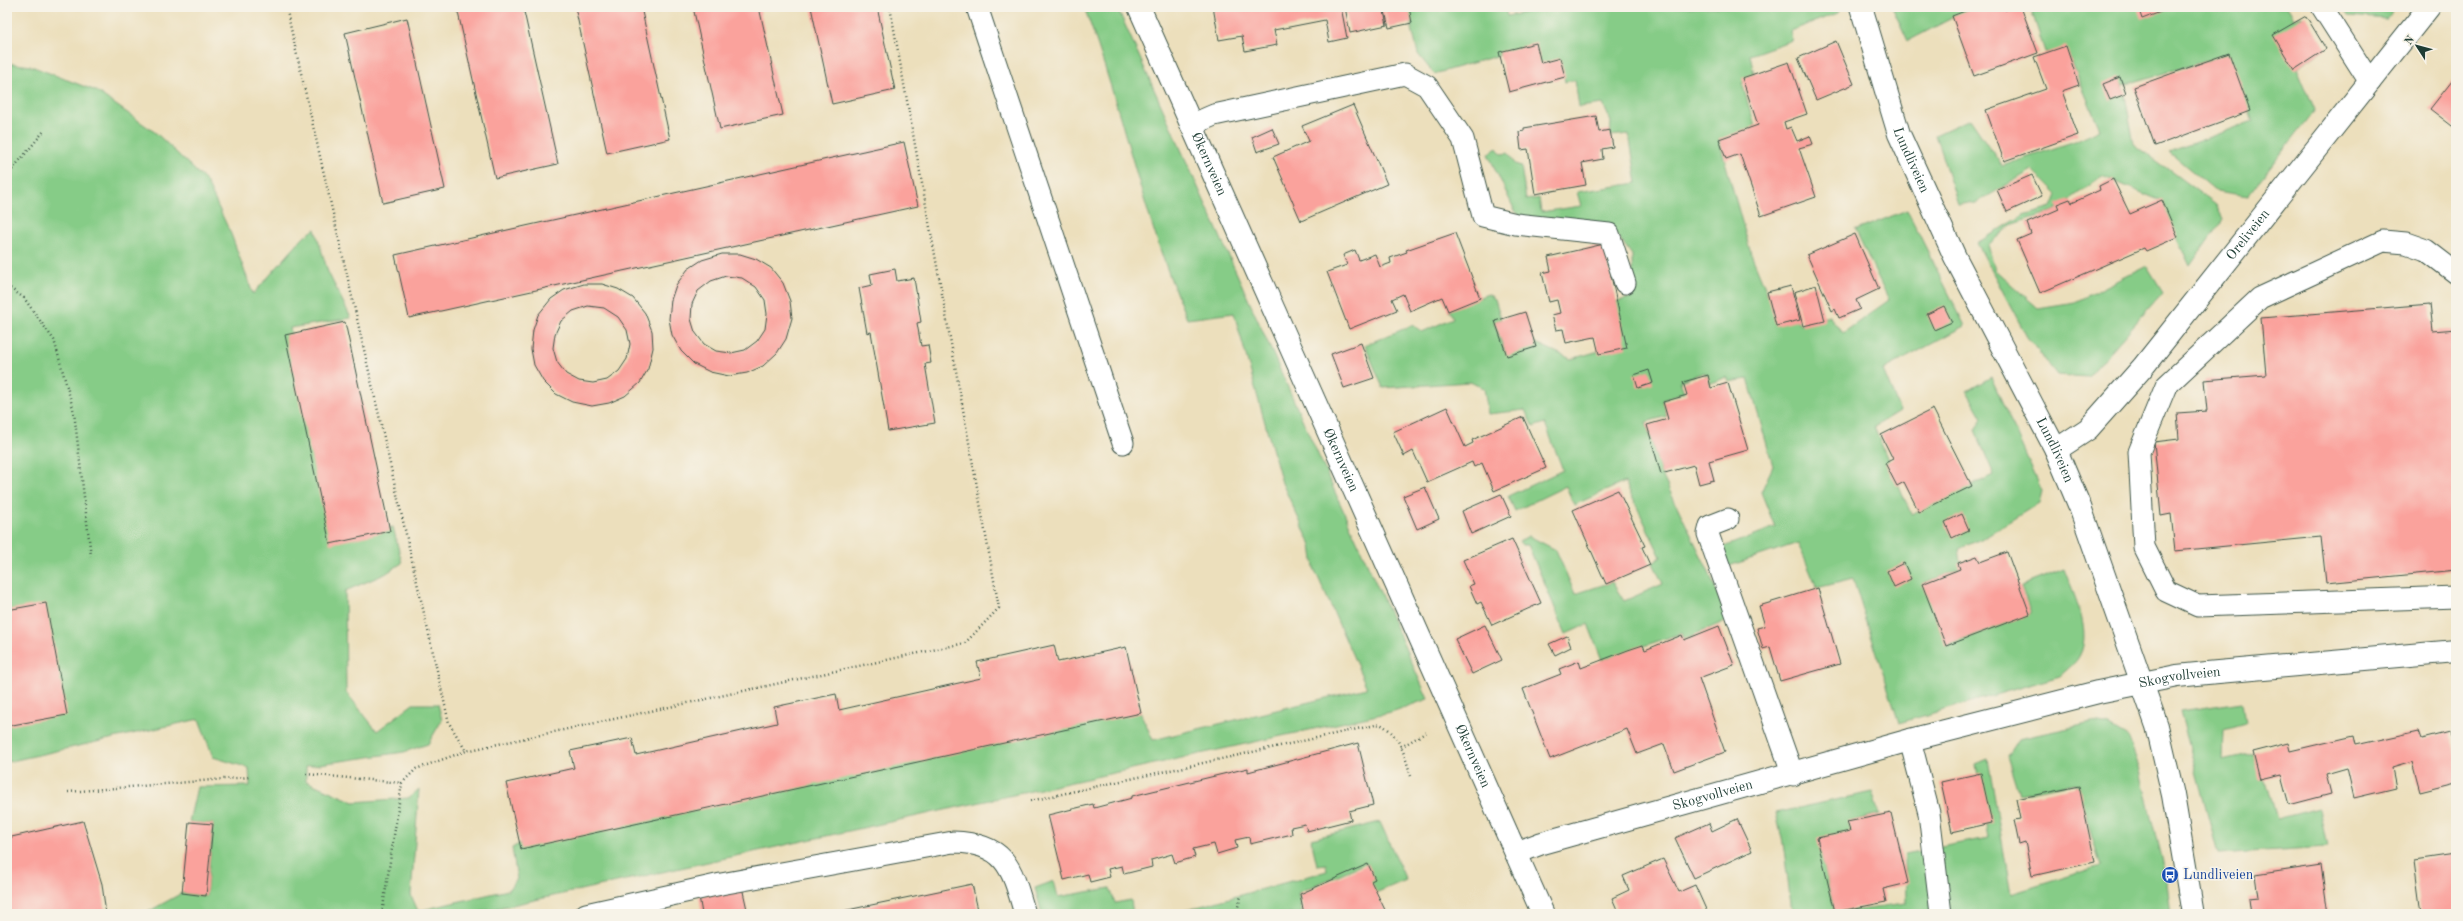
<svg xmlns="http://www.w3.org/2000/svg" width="2463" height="921" font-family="'Old Standard TT',serif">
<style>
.green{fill:#86cc87;stroke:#52845e}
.building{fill:#faa29c;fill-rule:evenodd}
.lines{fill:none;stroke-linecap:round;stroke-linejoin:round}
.service-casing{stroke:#3e5548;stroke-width:23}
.minor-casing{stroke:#3e5548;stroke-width:24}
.tertiary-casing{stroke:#3e5548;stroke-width:24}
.path{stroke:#3e5548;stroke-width:2.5;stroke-dasharray:1 3;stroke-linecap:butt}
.service{stroke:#fff;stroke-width:21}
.minor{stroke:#fff;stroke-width:22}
.tertiary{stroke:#fff;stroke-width:22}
.labels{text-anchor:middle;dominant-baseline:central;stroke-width:3;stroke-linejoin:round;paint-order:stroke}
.street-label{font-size:14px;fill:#1f3d34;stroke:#f7f3e8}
.transit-label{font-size:14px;fill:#164399;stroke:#f7f3e8;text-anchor:start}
</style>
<rect width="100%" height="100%" fill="#f7f3e8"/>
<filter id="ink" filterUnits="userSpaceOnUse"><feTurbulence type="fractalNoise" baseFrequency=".025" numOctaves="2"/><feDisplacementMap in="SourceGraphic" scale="8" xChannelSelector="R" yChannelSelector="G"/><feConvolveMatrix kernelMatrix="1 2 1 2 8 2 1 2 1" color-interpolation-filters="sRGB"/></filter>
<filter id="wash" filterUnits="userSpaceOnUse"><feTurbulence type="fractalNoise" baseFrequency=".012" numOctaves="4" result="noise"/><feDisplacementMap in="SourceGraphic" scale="16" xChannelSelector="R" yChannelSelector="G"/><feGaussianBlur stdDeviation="0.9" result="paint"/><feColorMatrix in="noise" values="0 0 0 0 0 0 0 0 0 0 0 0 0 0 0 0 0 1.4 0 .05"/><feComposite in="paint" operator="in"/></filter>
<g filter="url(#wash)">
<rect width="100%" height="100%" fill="#ecdfbc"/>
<path class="green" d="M1084,7H1117L1428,699L1391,712L471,914H144L182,893L206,896L213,824L189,822L197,787L250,786L249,768L213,757L199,719L7,762V63L31,66L96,91L156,133L206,181L231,234L253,294L304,237L315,229L328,272L351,318L290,328L335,539L393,527L402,563L385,574L345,591L346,692L377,731L413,704H438L442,720L428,744L404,752L306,766V781L354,802L409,798L419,789L411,895L418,911L508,890L517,879L512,848L519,844L1140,712L1153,740L1367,688L1314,568L1311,545L1282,483L1234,313L1187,319C1143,219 1123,109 1084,7Z
M1407,7H1505L1507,16L1554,7H1841L1838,13L1790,31L1792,40L1750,55L1755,79L1742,83L1756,130L1719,140L1751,254L1768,295L1801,324L1829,316L1843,333L1889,300L1855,229L1857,230L1907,210L1965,326L1883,370L1900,411L1874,427L1911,514L1994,475L1975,430L1982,418L1967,391L1991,377L2042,491L2039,503L1981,539L1959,549L1962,568L1924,583L1947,646L2031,613L2021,586L2064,569C2073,594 2096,636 2076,661C2072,666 2065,671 2060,676L1899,723L1853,579L1817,588L1798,543L1729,566L1721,548L1775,527L1761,492L1773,466L1748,379L1729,382L1727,377L1708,384L1705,372L1680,381L1684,392L1663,400L1667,416L1646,422L1661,473L1708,570L1728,620L1684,639L1682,633L1602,660L1588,624L1566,634L1528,545H1522L1519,541L1529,536L1556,550L1575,594L1612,582L1624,601L1663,584L1653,563L1661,557L1625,482L1574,505L1566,486L1515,511L1508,496L1563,470L1545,423L1533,427L1525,410L1488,414L1484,388L1469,382L1383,388L1365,345L1413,325L1422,332L1453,318L1449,309L1488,294L1495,299L1501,319L1494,322L1505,352L1534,342L1571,359L1624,344L1615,302L1633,297L1632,255L1614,231L1589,220L1526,221L1515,211L1488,154L1497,148L1501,154L1508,153L1515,164L1521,166L1526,200L1539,198L1541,212L1581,206L1577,192L1637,183L1629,134L1610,136L1611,122L1603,104L1579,107L1575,80L1565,82L1561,63L1540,67L1500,55L1434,74L1418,54Z
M1892,7H1973L1908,41Z
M2002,7H2288L2294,19L2302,17L2324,50L2297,68L2315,110L2248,196L2216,191L2169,152L2253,121L2227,55L2123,85L2134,144L2216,205L2223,219L2190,266L2159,200L2102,176L2054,211L2011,225L1988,245L1995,270L2038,308L2075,302L2147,266L2163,292L2088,377L2057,375L2027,337L1977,243L2024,215L2052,207L2057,195L2032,170L1976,203L1958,204L1935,135L1970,119L2002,166L2075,141L2100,129L2068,54L2045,52L2031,9L2004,12Z
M2343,7H2395L2387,19L2348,16Z
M2242,702L2245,724L2224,730L2223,760L2258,752L2277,819L2319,808L2327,847L2218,854L2180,711Z
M2092,723L2109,726L2128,737L2140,771L2167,883L2171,914H1788L1792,912L1783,843L1776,813L1872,792L1879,814L1849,822L1851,831L1818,839L1835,913L1906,904L1905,854L1988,838L1976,764L1988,759L2011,894L2101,866L2076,783L2019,794L2007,756L2018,739Z
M1380,822L1406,880L1373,894L1367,880L1371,876L1365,863L1298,893L1302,914H1172L1327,871L1326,864L1317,865L1311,839Z
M1054,881L1058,897L1110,888L1115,903L1131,900L1133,914H1042L1035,888Z"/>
<g id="blocks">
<path class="building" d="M462,7H523L558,164L495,178L457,8Z
M575,7H641L670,139L607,153Z
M693,7H759L783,115L720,129Z
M811,7H877L895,90L832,104Z
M1213,7H1341L1347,38L1329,42L1325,20L1274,30L1277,45L1245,51L1242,36L1219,40Z
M1345,7H1383L1387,25L1350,33Z
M1384,7H1409L1412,23L1389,28Z
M1975,7H2004L2005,10L2021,7L2038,53L1974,76L1952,16Z
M2138,7H2165L2166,10L2142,19Z
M2306,16L2326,49L2294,70L2273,35Z
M407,18L445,189L383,203L345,33Z
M1836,41L1854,84L1816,100L1798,58Z
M1536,43L1541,63L1560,58L1565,77L1509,92L1499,52Z
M2066,46L2079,85L2062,91L2078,135L2004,161L1986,110L2046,89L2034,57Z
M2229,53L2250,111L2155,146L2134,87Z
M1789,62L1807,114L1784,122L1786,129L1791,127L1797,141L1810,136L1813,144L1799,148L1816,197L1761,216L1740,154L1726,159L1719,139L1758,125L1742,78Z
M2456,76V129L2430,109Z
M2120,77L2126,94L2110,100L2103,84Z
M1353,105L1387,184L1301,221L1273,157L1309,141L1302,126Z
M1596,116L1599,132L1610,130L1613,147L1602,149L1603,159L1582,163L1586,185L1535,194L1528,149L1521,150L1519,132L1524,131V128Z
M1272,128L1279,144L1257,152L1252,137Z
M904,142L918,206L409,318L395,255Z
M2032,175L2042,196L2007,212L1997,190Z
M2113,179L2130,214L2162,200L2178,237L2146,251L2144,248L2040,293L2017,240L2031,234L2027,223L2059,209L2057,204L2070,199L2072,203L2100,190L2099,186Z
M1455,233L1480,298L1448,311L1442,297L1410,311L1403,294L1392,299L1397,310L1349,329L1327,272L1347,265L1343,255L1355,250L1359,260L1375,254L1380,267L1391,263L1390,258L1407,252L1406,250Z
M1855,234L1879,289L1856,300L1860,309L1839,318L1835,309L1832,311L1807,255Z
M1604,244L1627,348L1599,354L1595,337L1566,343L1563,329L1556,330L1552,315L1560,313L1557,300L1549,302L1542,273L1551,271L1548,257Z
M722,254H740L756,259L771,268L783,283L790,301L792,318L786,339L777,353L763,366L747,373L729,376L710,372L694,364L681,351L672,335L669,319L671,300L676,285L688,269L702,260ZM726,276L742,278L756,287L765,300L767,314L765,329L757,341L745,350L731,353L716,351L704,344L695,332L691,319L692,304L698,291L711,281Z
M895,269L897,281L914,278L921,322L917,323L921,346L928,345L931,363L925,364L935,423L888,431L871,332L867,333L859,288L872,285L870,274Z
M584,284H602L618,289L633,298L645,313L652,331L653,348L648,369L640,383L625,396L609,403L592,406L572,402L556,394L543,381L534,365L531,349L533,330L538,315L551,299L564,290ZM588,306L604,308L618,317L627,330L630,344L627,359L619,371L607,380L593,383L579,381L566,374L557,362L553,348L555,334L561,321L573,311Z
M1816,285L1825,321L1803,326L1794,292Z
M1791,286L1800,320L1776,326L1767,292Z
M2430,304L2433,331L2456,329V570L2326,583L2321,537L2175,551L2171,514L2161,516L2154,442L2179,439L2177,413L2207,411L2204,380L2266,375L2261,318Z
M1944,306L1952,322L1934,330L1927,314Z
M1525,312L1536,347L1507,356L1495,321Z
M345,322L390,531L330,544L285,335Z
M1361,343L1374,378L1344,388L1331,354Z
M1649,370L1653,383L1638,388L1634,375Z
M1708,375L1711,388L1728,383L1748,450L1709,461L1714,480L1699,484L1694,465L1661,474L1647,425L1668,419L1663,402L1687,395L1683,382Z
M1447,407L1465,447L1473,443L1472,440L1523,417L1546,468L1494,491L1482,463L1474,467L1472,462L1427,482L1413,451L1404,456L1393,432Z
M1933,409L1972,486L1919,512L1904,482L1897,486L1885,463L1893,459L1881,435Z
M1425,487L1439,519L1417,529L1403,496Z
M1618,490L1645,546L1642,547L1650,565L1606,584L1573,510Z
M1501,494L1511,516L1471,534L1462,511Z
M1962,514L1969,530L1952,538L1945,522Z
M1512,539L1541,603L1492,625L1481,602L1477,604L1469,586L1474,584L1463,560Z
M2007,552L2030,614L1946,646L1922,584L1960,569L1958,563L1977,556L1980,562Z
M1904,563L1911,579L1894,587L1887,571Z
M1818,588L1840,664L1780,681L1770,647L1763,649L1757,628L1765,626L1759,606Z
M46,603L67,715L7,726V610Z
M1485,625L1502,660L1472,674L1455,639Z
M1719,626L1734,665L1699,678L1725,752L1674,771L1664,744L1637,754L1627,729L1550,759L1523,689L1561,674L1559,669L1579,661L1581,668L1628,650L1643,645L1645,650L1682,635L1684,640Z
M1567,636L1571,647L1555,655L1549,644Z
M1054,645L1058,662L1126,647L1141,713L521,849L506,783L574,768L570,751L632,738L636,755L777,723L774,707L836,694L839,710L981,678L977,662Z
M2419,731L2422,739L2449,732L2456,759V783L2420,792L2412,762L2392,768L2396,788L2354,798L2347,768L2326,774L2331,794L2289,805L2281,775L2260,780L2253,752L2288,743L2290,751L2354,736L2356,745Z
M1358,743L1373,805L1349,811L1351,820L1307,831L1305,824L1291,827L1292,834L1250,844L1249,837L1235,840L1237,848L1217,854L1214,844L1193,849L1195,857L1175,863L1172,854L1151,860L1152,867L1124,874L1122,866L1108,869L1110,877L1090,882L1088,874L1064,880L1048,815L1093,804L1094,808L1132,798V796L1248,768V772Z
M1981,773L1992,823L1952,832L1941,782Z
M2079,786L2095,862L2032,876L2025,842L2019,844L2014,820L2020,819L2016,799Z
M1891,813L1908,883L1883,889L1886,902L1835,912L1817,838L1850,831L1847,822Z
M1737,819L1752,851L1694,878L1675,838L1709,823L1712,831Z
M83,821L102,884L106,914H7V838Z
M189,822L213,824L206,896L182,893Z
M2455,854L2456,914H2421L2414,860Z
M1663,859L1679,892L1695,885L1708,914H1619L1612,898L1629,890L1623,876Z
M1368,864L1375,879L1371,881L1387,914H1304L1300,894Z
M2321,865L2328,914H2250L2248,898L2258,897L2255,875Z
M972,884L979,914H833V913Z
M742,887L748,914H702L699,896Z"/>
</g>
</g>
<g filter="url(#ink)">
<use href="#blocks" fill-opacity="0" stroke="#3e5548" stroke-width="1"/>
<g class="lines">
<g class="service-casing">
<path id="service" d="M977,7L1123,443
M2322,7L2370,82
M1191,125L1214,115L1405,74L1427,86L1463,139L1483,216L1516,224L1609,234L1625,283
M2456,273L2426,250L2406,243L2383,241L2260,298L2166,386L2139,452L2144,547L2166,591L2198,606L2456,597
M1728,519L1710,526L1708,534L1793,775
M1910,740L1929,813L1941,914
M586,914L721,884L953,842C1007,843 1012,869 1025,914"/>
</g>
<g class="minor-casing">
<g id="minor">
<path id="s1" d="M1861,7L1899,134L1955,257L2056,450L2080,507L2157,726L2173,795L2193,914"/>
<path id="s2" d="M2056,450L2088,429L2143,367L2429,7"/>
<path id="s3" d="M1516,853L1542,843L1910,740L2098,692L2177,676L2207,673L2456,651"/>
</g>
</g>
<g class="tertiary-casing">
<g id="tertiary">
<path id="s4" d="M1139,7L1543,914"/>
</g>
</g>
<path class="path" d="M286,7L449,723L466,751
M7,176L44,131
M7,286L24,298L54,340L74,412L91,556
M1401,747L1427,732
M306,774L402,783
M68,792L249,777
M1030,801L1380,724C1401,735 1404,755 1411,776
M382,914L402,783L416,769L466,751L965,643L999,608L890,7
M1236,914L1241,896"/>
<use href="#service" class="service"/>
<use href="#minor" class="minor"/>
<use href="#tertiary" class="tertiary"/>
</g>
</g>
<defs>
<g id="bus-disc" transform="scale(0.9)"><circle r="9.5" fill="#1a4fb4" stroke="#f7f3e8"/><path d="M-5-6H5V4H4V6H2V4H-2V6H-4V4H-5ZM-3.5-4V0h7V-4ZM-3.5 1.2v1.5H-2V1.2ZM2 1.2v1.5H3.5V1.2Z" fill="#fff"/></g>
</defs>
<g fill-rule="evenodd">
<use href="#bus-disc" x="2170" y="875"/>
</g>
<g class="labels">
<g class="street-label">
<text stroke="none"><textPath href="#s1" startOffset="161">Lundliveien</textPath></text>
<text stroke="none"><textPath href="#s4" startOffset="172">Økernveien</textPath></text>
<text stroke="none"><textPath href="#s2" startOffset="290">Oreliveien</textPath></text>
<text stroke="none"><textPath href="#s1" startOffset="485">Lundliveien</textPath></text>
<text stroke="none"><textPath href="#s4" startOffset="496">Økernveien</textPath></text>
<text stroke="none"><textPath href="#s3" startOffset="687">Skogvollveien</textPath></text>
<text stroke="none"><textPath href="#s4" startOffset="820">Økernveien</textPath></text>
<text stroke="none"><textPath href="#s3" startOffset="205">Skogvollveien</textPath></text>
</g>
<g class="transit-label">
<text x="2183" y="875">Lundliveien</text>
</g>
</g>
<rect width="2463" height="921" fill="none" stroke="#f7f3e8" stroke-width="24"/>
<g transform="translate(2417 46) rotate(306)" stroke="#f7f3e8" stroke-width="3" paint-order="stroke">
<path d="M0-3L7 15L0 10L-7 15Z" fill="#1f3d34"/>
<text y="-6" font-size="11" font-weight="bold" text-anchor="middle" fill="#1f3d34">N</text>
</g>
</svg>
